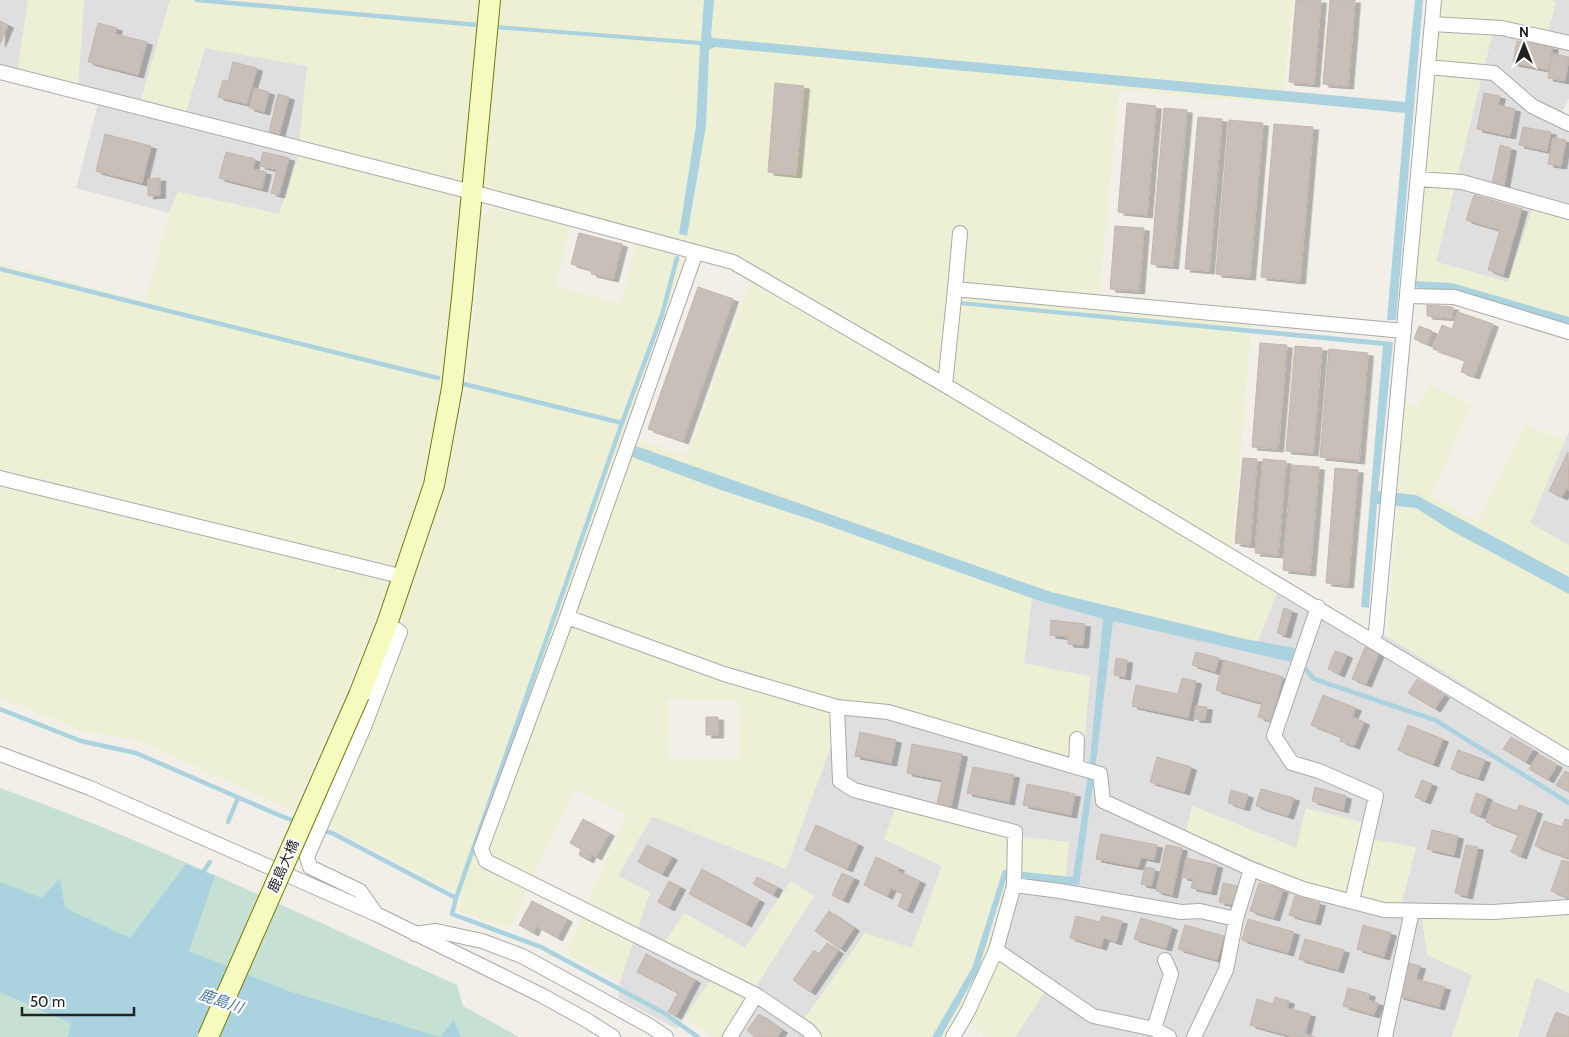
<svg xmlns="http://www.w3.org/2000/svg" width="1569" height="1037" font-family="Cabin,'Noto Sans JP',sans-serif">
<style>
.residential{fill:#e0dfdf;fill-rule:evenodd}
.farmland{fill:#eef0d5;fill-rule:evenodd}
.wetland{fill:#c6e0d4}
.water{fill:#aad3df}
.lines{fill:none;stroke-linecap:round;stroke-linejoin:round}
.stream{stroke:#aad3df;stroke-width:4.5}
.building{fill:#c7bfb8;stroke:#c4b6ab;filter:url(#shadow)}
.street-casing{stroke:#a9a9a9;stroke-width:16}
.secondary-casing{stroke:#707d05;stroke-width:22}
.street{stroke:#fff;stroke-width:14}
.secondary{stroke:#f7fabf;stroke-width:20}
.secondary-bridge-casing{stroke:#707d05;stroke-width:22;stroke-linecap:butt}
.secondary-bridge{stroke:#f7fabf;stroke-width:20}
.labels{text-anchor:middle;dominant-baseline:central;stroke-width:4.5;stroke-linejoin:round;paint-order:stroke}
.street-label{font-size:14px;fill:#222;stroke:#fff}
.water-label{font-size:15px;font-style:italic;fill:#4a7aab;stroke:#fff}
</style>
<defs>
<filter id="shadow"><feDropShadow dx="5.5" dy="3" stdDeviation="0" flood-color="#0004"/></filter>
</defs>
<rect width="100%" height="100%" fill="#f2efe9"/>
<path class="residential" d="M0,0H28L16,82L0,78Z
M84,0H170L142,99L186,111L205,48L307,66L298,158L279,214L178,192L169,213L76,188L98,104L77,98Z
M1550,0H1569V98L1561,115L1569,118V219L1533,208L1508,282L1436,262L1495,22L1556,2Z
M1569,431V545L1530,523Z
M1278,590L1365,629L1388,637L1569,749V913L1427,955L1472,975L1452,1037H1015L1044,992L990,952L1011,877L884,839L942,866L912,948L865,934L804,1019L820,1037H723L814,896L791,881L745,948L684,913L718,970L677,1029L618,998L620,981L650,892L618,876L652,816L786,869L836,701L1024,663L1032,596ZM1192,806L1296,848L1416,847L1401,906L1306,882L1187,831Z
M1536,977L1569,993V1037H1518Z"/>
<path class="farmland" d="M28,0H84L77,98L16,82Z
M170,0L268,1L269,0H482L455,297L442,388L422,485L388,584L344,696L293,811L139,741L79,730L0,697V263L146,302L169,213L178,192L279,214L298,158L307,66L205,48L186,111L141,99Z
M497,0H1292L1283,104L1119,90L1099,297L960,284L942,370L936,372L740,256L488,191L482,185Z
M1440,0H1550L1556,2L1548,32L1495,23L1436,262L1508,282L1533,208L1569,219V319L1453,287L1413,285Z
M493,208L570,225L556,287L621,303L636,244L684,258L624,434L688,456L752,276L1278,590L1255,650L1032,596L1024,663L1090,676L1083,760L885,707L836,701L831,746L786,869L652,816L618,876L650,892L620,981L565,954L627,814L574,789L510,928L459,911L462,896L327,826L408,633L401,617L443,496L465,392L476,297L480,219ZM668,699L738,700L741,759H669Z
M959,295L1252,321L1232,550L950,383Z
M1430,384L1471,404L1432,495L1478,522L1525,424L1565,440L1530,523L1569,545V749L1388,637L1404,401L1417,407Z
M896,806L1002,835L1069,842L1065,883L1011,878L990,952L1045,992L1015,1037H987L961,1016L948,1037H820L804,1020L865,933L912,948L942,866L884,839Z
M1192,806L1296,848L1306,808L1374,825L1372,839L1416,847L1401,907L1306,882L1186,831Z
M791,881L814,896L723,1037H712L685,1017L718,970L665,942L684,913L745,948Z
M1569,913V993L1536,977L1518,1037H1452L1472,975L1427,955L1422,918Z"/>
<path class="wetland" d="M0,788C156,844 306,917 457,985L463,1006L519,1037H376L0,907Z
M0,951L235,1037H0Z"/>
<path class="water" d="M704,0H714L711,35L713,38L1405,102L1415,0H1423L1396,320H1387L1405,113L715,47L709,50L706,126L687,236L679,234L696,126L700,45L495,29L496,25L701,41Z
M1413,281L1452,283L1569,317V324L1455,292L1418,288L1414,286Z
M960,301L1393,342L1378,491L1416,495L1569,577V594L1452,531L1416,508L1377,504L1369,608L1361,607L1383,346L960,305Z
M636,446L1051,592L1245,639L1295,648L1291,662L1113,621L1096,762L1079,885L1006,879L978,971L941,1037H932L972,968L1003,870L1073,877L1090,760L1103,619L1037,600L815,521L718,489L632,457Z
M186,864L215,876L189,951L291,992L440,1037L454,1020L461,1037H68L71,1023L0,992V882L42,898L60,878L65,908L130,938Z"/>
<g class="lines">
<path class="stream" d="M197,0L478,25
M0,269L438,378
M464,384L622,423
M1302,665L1314,679L1435,720L1569,803
M0,709L81,741L136,753L281,816L297,822
M228,822L238,798
M321,830L332,833L456,898L452,914L541,947L664,1013L698,1037
M201,875L210,862
M456,898L622,423L662,315L677,258"/>
</g>
<path class="building" d="M1296,0H1321L1314,84L1289,82Z
M1330,0H1355L1348,86L1323,84Z
M0,21L8,25L0,44Z
M98,23L117,28L115,34L147,42L138,75L88,62Z
M1517,41L1553,47L1548,70L1513,63Z
M1553,54L1569,57L1565,81L1548,78Z
M233,62L257,68L247,104L218,97L223,80L228,81Z
M775,83L804,86L796,175L768,172Z
M254,88L269,92L264,112L249,108Z
M1484,93L1500,96L1498,105L1515,109L1510,136L1477,129Z
M278,94L289,97L279,135L269,132Z
M1127,103L1156,106L1147,215L1118,212Z
M1164,108L1187,110L1173,266L1151,264Z
M1198,117L1222,119L1209,271L1185,269Z
M1229,120L1263,123L1250,277L1216,274Z
M1274,124L1313,127L1300,281L1261,277Z
M1523,127L1551,132L1547,151L1519,145Z
M105,134L151,146L142,183L96,171Z
M1553,138L1566,140L1561,166L1548,164Z
M1500,145L1511,148L1504,186L1492,184Z
M226,152L255,159L253,169L266,172L262,189L219,178Z
M263,152L289,158L279,195L271,193L277,170L260,166Z
M160,178V195L148,196V179Z
M1474,195L1522,209L1503,275L1488,270L1500,230L1466,220Z
M1115,226L1144,228L1139,291L1110,289Z
M579,233L622,244L613,279L591,274L592,270L571,264Z
M698,287L733,299L683,441L648,429Z
M1427,305L1453,307L1452,318L1427,316Z
M1458,312L1493,324L1474,376L1461,372L1465,360L1433,349L1442,325L1452,329Z
M1419,326L1432,331L1427,344L1414,339Z
M1260,343L1287,345L1278,449L1252,447Z
M1295,346L1322,348L1313,453L1286,451Z
M1329,349L1368,353L1359,461L1320,457Z
M1568,452L1569,490L1566,489L1562,497L1549,491Z
M1243,458L1257,459L1250,545L1235,543Z
M1263,459L1286,461L1278,555L1255,553Z
M1292,465L1319,467L1310,573L1283,570Z
M1335,468L1358,470L1348,585L1326,583Z
M1284,608L1292,611L1285,635L1277,633Z
M1051,620L1085,624L1083,645L1068,644V637L1050,635Z
M1365,647L1379,653L1366,684L1352,679Z
M1335,651L1347,655L1339,674L1328,669Z
M1196,652L1219,658L1215,672L1192,665Z
M1116,658L1127,660L1125,677L1114,675Z
M1224,660L1283,677L1271,721L1258,717L1262,703L1216,690Z
M1182,678L1196,681L1188,718L1132,706L1136,685L1178,694Z
M1417,679L1444,695L1435,709L1408,693Z
M1323,695L1356,708L1352,717L1364,722L1354,746L1340,741L1342,737L1311,725Z
M1196,706L1207,707L1205,720L1194,719Z
M706,717H718V735H706Z
M1408,725L1443,739L1433,764L1398,750Z
M860,732L896,740L891,763L855,756Z
M1511,737L1533,750L1525,762L1503,749Z
M912,744L962,754L951,807L937,804L942,780L907,773Z
M1458,750L1485,760L1478,778L1451,769Z
M1538,754L1557,765L1548,780L1529,769Z
M1157,757L1191,767L1184,792L1150,782Z
M973,767L1014,775L1009,802L967,793Z
M1565,771L1569,773V792L1556,785Z
M1422,780L1432,784L1425,801L1415,797Z
M1027,784L1075,794L1071,815L1023,805Z
M1315,787L1346,796L1343,810L1312,801Z
M1261,789L1294,798L1288,816L1256,806Z
M1231,790L1248,795L1244,808L1228,803Z
M1476,793L1487,797L1480,816L1470,812Z
M1493,802L1517,811L1519,805L1537,811L1521,856L1511,852L1518,834L1486,822Z
M583,819L609,833L596,857L591,854L588,860L579,855L581,849L570,843Z
M1565,819L1569,820V858L1535,846L1544,821L1562,827Z
M816,825L858,844L847,869L805,850Z
M1432,830L1458,836L1454,855L1427,849Z
M1101,834L1157,845L1154,860L1141,857L1138,867L1096,859Z
M647,845L672,857L662,874L638,862Z
M1166,845L1182,848L1172,895L1156,891Z
M1466,845L1478,847L1467,896L1455,893Z
M876,857L899,868L898,871L920,881L907,910L898,906L903,894L891,888L887,896L864,885Z
M1186,858L1217,865L1211,892L1191,888L1193,879L1182,877Z
M1562,860L1569,862V898L1551,891Z
M1145,867L1155,869L1151,886L1141,884Z
M702,869L759,900L746,924L689,894Z
M842,873L854,878L843,900L832,895Z
M757,877L777,887L773,895L753,884Z
M669,881L680,887L669,908L658,902Z
M1223,883L1238,886L1234,905L1219,902Z
M1259,883L1283,890L1274,918L1250,911Z
M1295,896L1320,903L1315,922L1289,915Z
M532,901L567,919L557,938L536,926L533,933L519,925Z
M829,911L854,928L840,949L815,931Z
M1076,916L1100,922L1102,916L1122,921L1116,942L1104,938L1101,947L1070,938Z
M1141,918L1172,927L1166,948L1134,939Z
M1248,919L1294,932L1288,953L1242,940Z
M1185,925L1224,936L1217,960L1178,949Z
M1363,925L1391,933L1384,957L1357,949Z
M1305,939L1344,950L1338,970L1299,959Z
M827,943L838,951L810,992L793,980L814,950L819,954Z
M646,954L695,980L676,1016L668,1012L678,993L637,972Z
M1408,963L1420,966L1416,979L1445,987L1439,1007L1398,996Z
M1348,988L1370,994L1368,1000L1378,1003L1374,1015L1343,1006Z
M1275,997L1289,1001L1287,1008L1310,1014L1305,1034L1315,1037H1289L1290,1036L1250,1025L1257,999L1273,1004Z
M1556,1012L1569,1017V1037H1546Z
M759,1014L782,1030L777,1037H755L747,1030Z"/>
<g class="lines">
<g class="street-casing">
<path id="street" d="M1432,24L1502,28L1569,43
M1428,67L1494,73L1532,106L1569,124
M0,72L472,192L733,262L945,385L1569,759
M1418,179L1462,182L1569,212
M696,252L567,617L481,849L486,861L756,995L808,1030L814,1037
M955,289L960,233
M1407,296L1454,297L1569,332
M945,385L955,289L1404,331
M0,478L404,577
M1318,607L1274,736L1292,763L1319,771L1376,796L1352,901
M567,617L724,674L837,707L888,712L1100,774L1103,801L1251,869L1303,889L1384,910L1493,912L1569,907
M1372,639L1376,632L1434,0
M837,707L840,781L854,790L1015,832L1014,885L996,950L968,1011L953,1037
M0,754L90,788L376,914L541,995L588,1021L613,1037
M1076,767L1077,739
M1014,885L1060,891L1181,912L1200,911L1236,919
M376,914L360,891L310,867L307,857L364,727L400,632L387,624
M415,934L436,931L482,941L522,956L650,1026L666,1037
M996,950L1093,1016L1154,1029L1169,1037
M1154,1029L1171,974L1165,960
M730,1037L756,995
M1194,1037L1226,970L1236,919L1251,869
M1385,1037L1412,911"/>
</g>
<g class="secondary-casing">
<path id="secondary" d="M359,695L387,624L434,485L452,388L462,298L490,0"/>
</g>
<use href="#street" class="street"/>
<use href="#secondary" class="secondary"/>
<g class="secondary-bridge-casing">
<path id="secondary-bridge" d="M208,1037L359,695"/>
</g>
<use href="#secondary-bridge" class="secondary-bridge"/>
</g>
<g class="labels">
<g class="street-label">
<text transform="translate(283 866) rotate(-66)">鹿島大橋</text>
</g>
<g class="water-label">
<text transform="translate(221 1001) rotate(19)">鹿島川</text>
</g>
</g>
<g transform="translate(1524 45)" stroke="#ffffff" stroke-width="4" paint-order="stroke">
<path d="M0-4L9 19L0 12L-9 19Z" fill="#222222"/>
<text y="-8" font-size="14" font-weight="bold" text-anchor="middle" fill="#222222">N</text>
</g>
<path d="M22 1007v8h112v-8" fill="none" stroke="#222222" stroke-width="2.5"/>
<text x="30" y="1007" font-size="15" fill="#222222" stroke="#ffffff" stroke-width="4" paint-order="stroke">50 m</text>
</svg>
